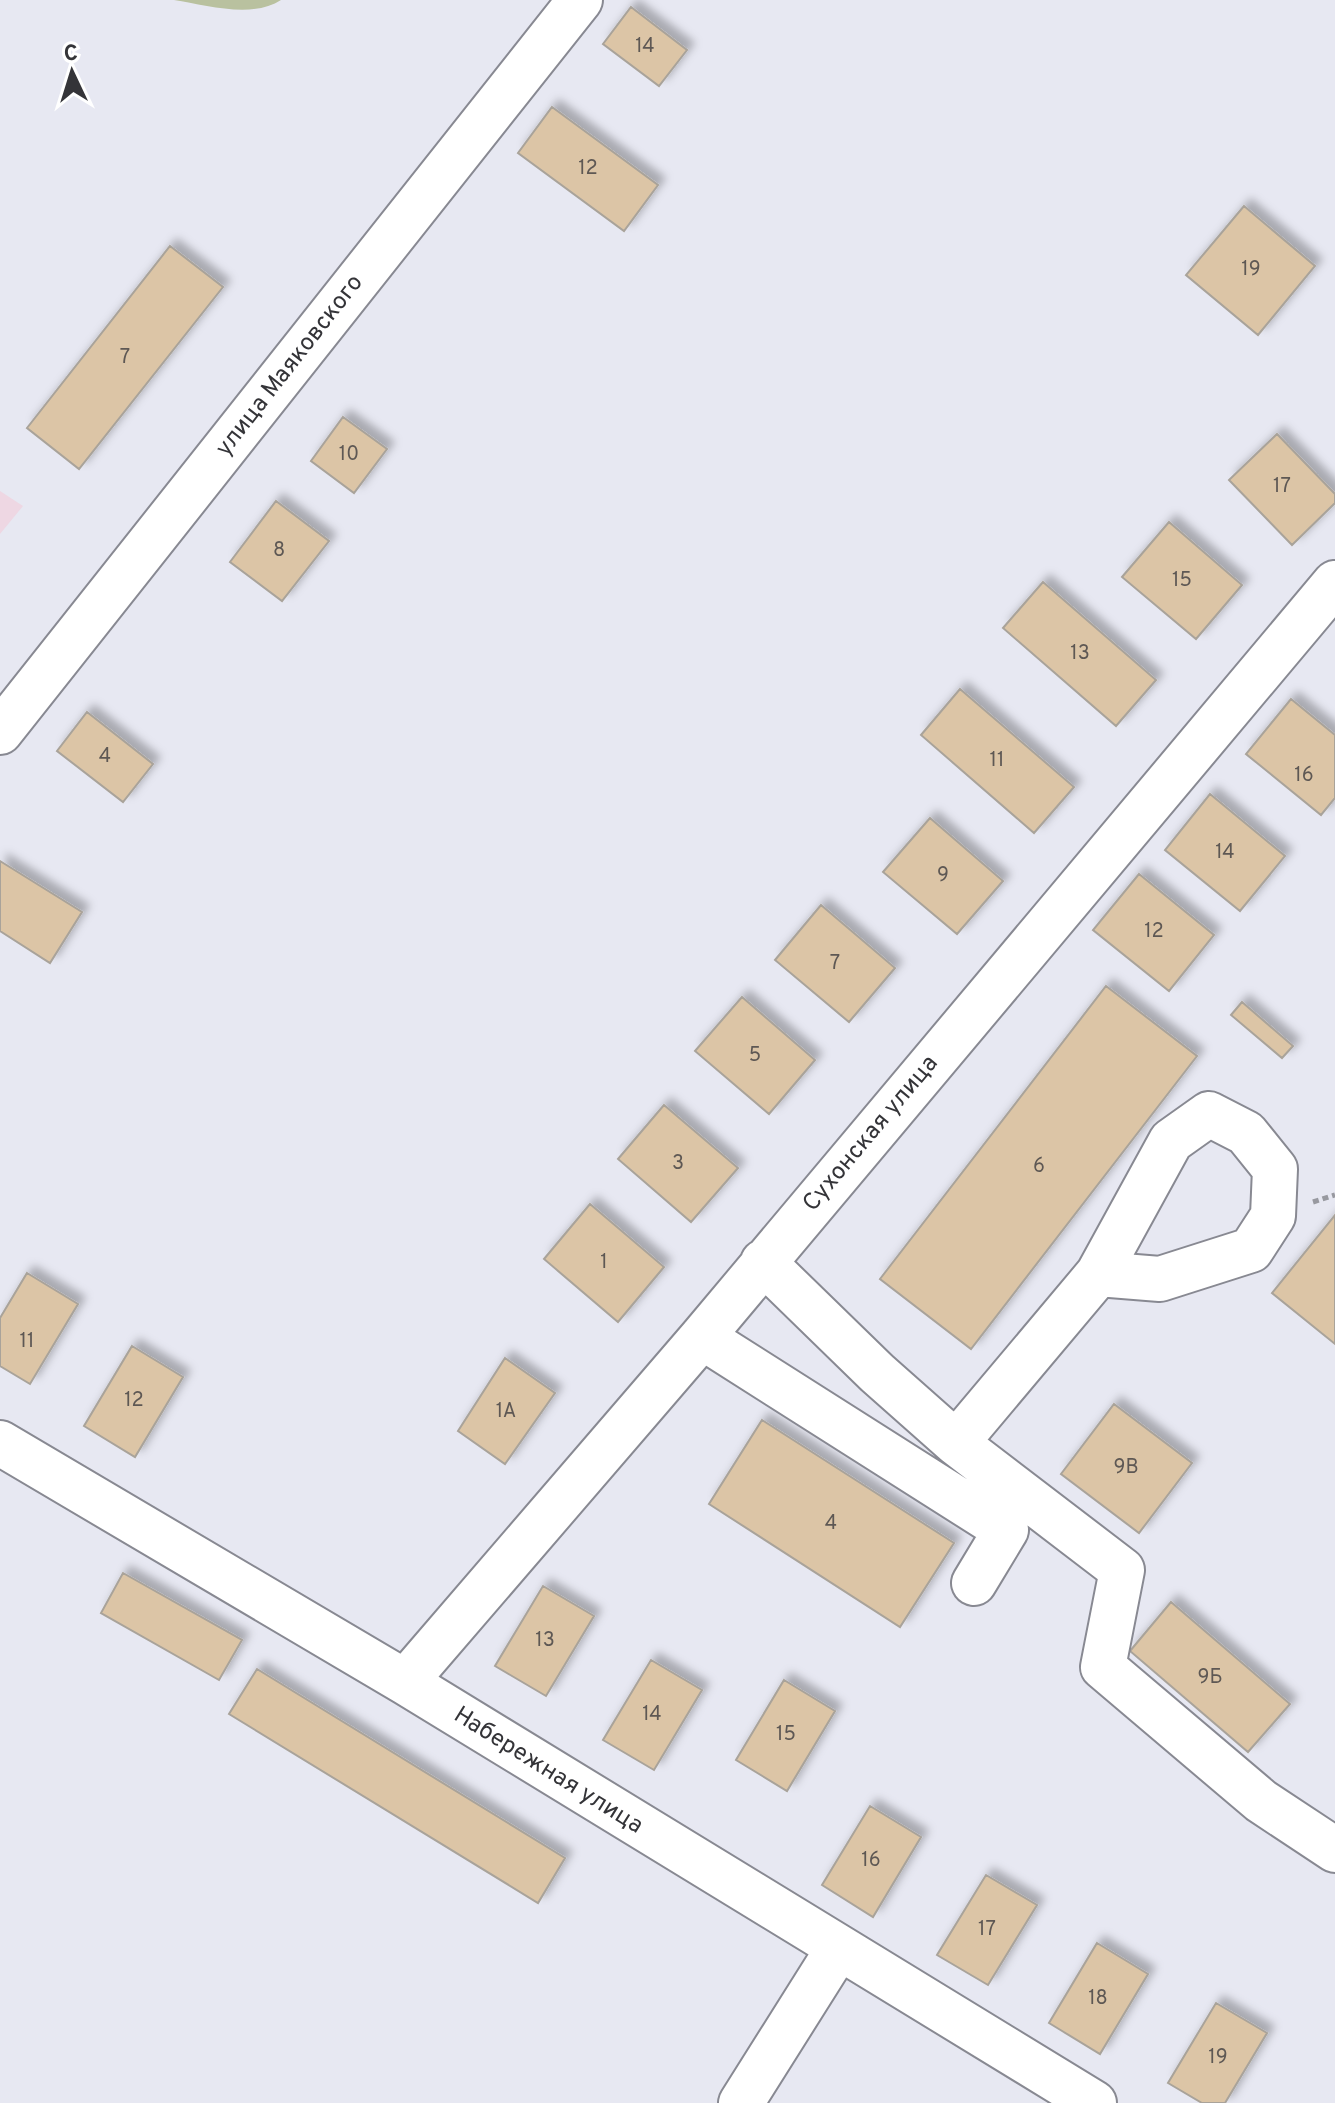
<svg xmlns="http://www.w3.org/2000/svg" width="1335" height="2103" font-family="Overpass,sans-serif">
<style>
.industrial{fill:#eed7e3}
.green{fill:#b9c19f}
.building{fill:#dcc5a6;stroke:#a9a39a;stroke-width:2;filter:url(#shadow)}
.lines{fill:none;stroke-linecap:round;stroke-linejoin:round}
.minor-casing{stroke:#888992;stroke-width:48}
.path{stroke:#9899a0;stroke-width:5;stroke-dasharray:6 4;stroke-linecap:butt}
.minor{stroke:#fff;stroke-width:44}
.labels{text-anchor:middle;dominant-baseline:central;stroke-width:6;stroke-linejoin:round;paint-order:stroke}
.number-label{font-size:20px;fill:#5e5854}
.street-label{font-size:24px;fill:#343438;stroke:#fff}
</style>
<defs>
<filter id="shadow"><feDropShadow dx="7" dy="-7" stdDeviation="4" flood-color="#0004"/></filter>
</defs>
<rect width="100%" height="100%" fill="#e7e8f2"/>
<path class="industrial" d="M0,491L23,506L0,534Z"/>
<path class="green" d="M174,0H281C252,19 206,5 174,0Z"/>
<path class="building" d="M631,7L687,50L659,86L603,44Z
M552,107L658,185L624,231L518,153Z
M1244,206L1315,266L1258,335L1186,275Z
M170,246L223,287L79,469L27,428Z
M343,417L387,449L354,493L311,461Z
M1277,434L1335,494V503L1292,545L1229,480Z
M276,501L329,541L282,601L230,562Z
M1169,522L1242,585L1196,639L1122,577Z
M1043,582L1156,680L1116,726L1003,628Z
M960,689L1074,787L1034,833L921,735Z
M1291,699L1335,735V798L1321,815L1246,754Z
M87,712L153,764L123,802L57,751Z
M1210,794L1285,856L1240,911L1165,850Z
M930,818L1003,881L957,934L883,872Z
M0,861L82,912L50,963L0,931Z
M1139,874L1214,935L1169,991L1093,930Z
M821,905L895,968L849,1022L775,960Z
M1106,986L1197,1056L971,1349L880,1279Z
M742,997L815,1060L769,1114L695,1051Z
M1242,1002L1293,1046L1282,1058L1231,1015Z
M664,1105L738,1168L691,1222L618,1159Z
M590,1204L664,1267L618,1322L544,1259Z
M1335,1215V1344L1272,1293Z
M27,1273L78,1304L30,1384L0,1366V1318Z
M132,1346L183,1377L135,1457L84,1426Z
M505,1358L555,1393L505,1464L458,1431Z
M1114,1404L1192,1463L1139,1533L1061,1474Z
M762,1420L954,1543L900,1627L709,1504Z
M123,1573L242,1640L219,1680L101,1613Z
M543,1586L594,1616L546,1696L495,1666Z
M1171,1602L1290,1704L1248,1752L1130,1651Z
M651,1660L702,1690L654,1770L603,1740Z
M257,1669L565,1858L538,1903L229,1714Z
M784,1680L835,1711L787,1791L736,1760Z
M870,1806L921,1837L873,1917L822,1885Z
M986,1875L1037,1905L988,1985L937,1955Z
M1097,1943L1148,1974L1100,2054L1049,2023Z
M1216,2003L1267,2033L1225,2103H1202L1168,2083Z"/>
<g class="lines">
<g class="minor-casing">
<path id="minor" d="M0,732L580,0
M763,1262L877,1373L956,1443L1098,1274L1160,1279L1251,1250L1273,1216L1275,1169L1246,1133L1209,1114L1171,1141L1098,1274
M702,1337L1006,1530L974,1583
M0,1443L405,1682L1094,2103
M956,1443L1122,1570L1103,1667L1261,1801L1335,1850
M405,1682L702,1337L1335,583
M741,2103L838,1949"/>
</g>
<path class="path" d="M1313,1202L1335,1195"/>
<use href="#minor" class="minor"/>
</g>
<g class="labels">
<g class="number-label">
<text x="645" y="47">14</text>
<text x="588" y="169">12</text>
<text x="1251" y="270">19</text>
<text x="125" y="358">7</text>
<text x="349" y="455">10</text>
<text x="1282" y="487">17</text>
<text x="279" y="551">8</text>
<text x="1182" y="581">15</text>
<text x="1080" y="654">13</text>
<text x="105" y="757">4</text>
<text x="997" y="761">11</text>
<text x="1304" y="776">16</text>
<text x="1225" y="853">14</text>
<text x="943" y="876">9</text>
<text x="1154" y="932">12</text>
<text x="835" y="964">7</text>
<text x="755" y="1056">5</text>
<text x="678" y="1164">3</text>
<text x="1039" y="1167">6</text>
<text x="604" y="1263">1</text>
<text x="27" y="1342">11</text>
<text x="134" y="1401">12</text>
<text x="506" y="1412">1А</text>
<text x="1126" y="1468">9В</text>
<text x="831" y="1524">4</text>
<text x="545" y="1641">13</text>
<text x="1210" y="1678">9Б</text>
<text x="652" y="1715">14</text>
<text x="786" y="1735">15</text>
<text x="871" y="1861">16</text>
<text x="987" y="1930">17</text>
<text x="1098" y="1999">18</text>
<text x="1218" y="2058">19</text>
</g>
<g class="street-label">
<text transform="translate(290 366) rotate(-52)">улица Маяковского</text>
<text transform="translate(871 1134) rotate(-50)">Сухонская улица</text>
<text transform="translate(548 1771) rotate(32)">Набережная улица</text>
</g>
</g>
<g transform="translate(72 72) rotate(356)" stroke="#ffffff" stroke-width="6" paint-order="stroke">
<path d="M0-6L14 30L0 20L-14 30Z" fill="#343438"/>
<text y="-12" font-size="22" font-weight="bold" text-anchor="middle" fill="#343438">С</text>
</g>
</svg>
